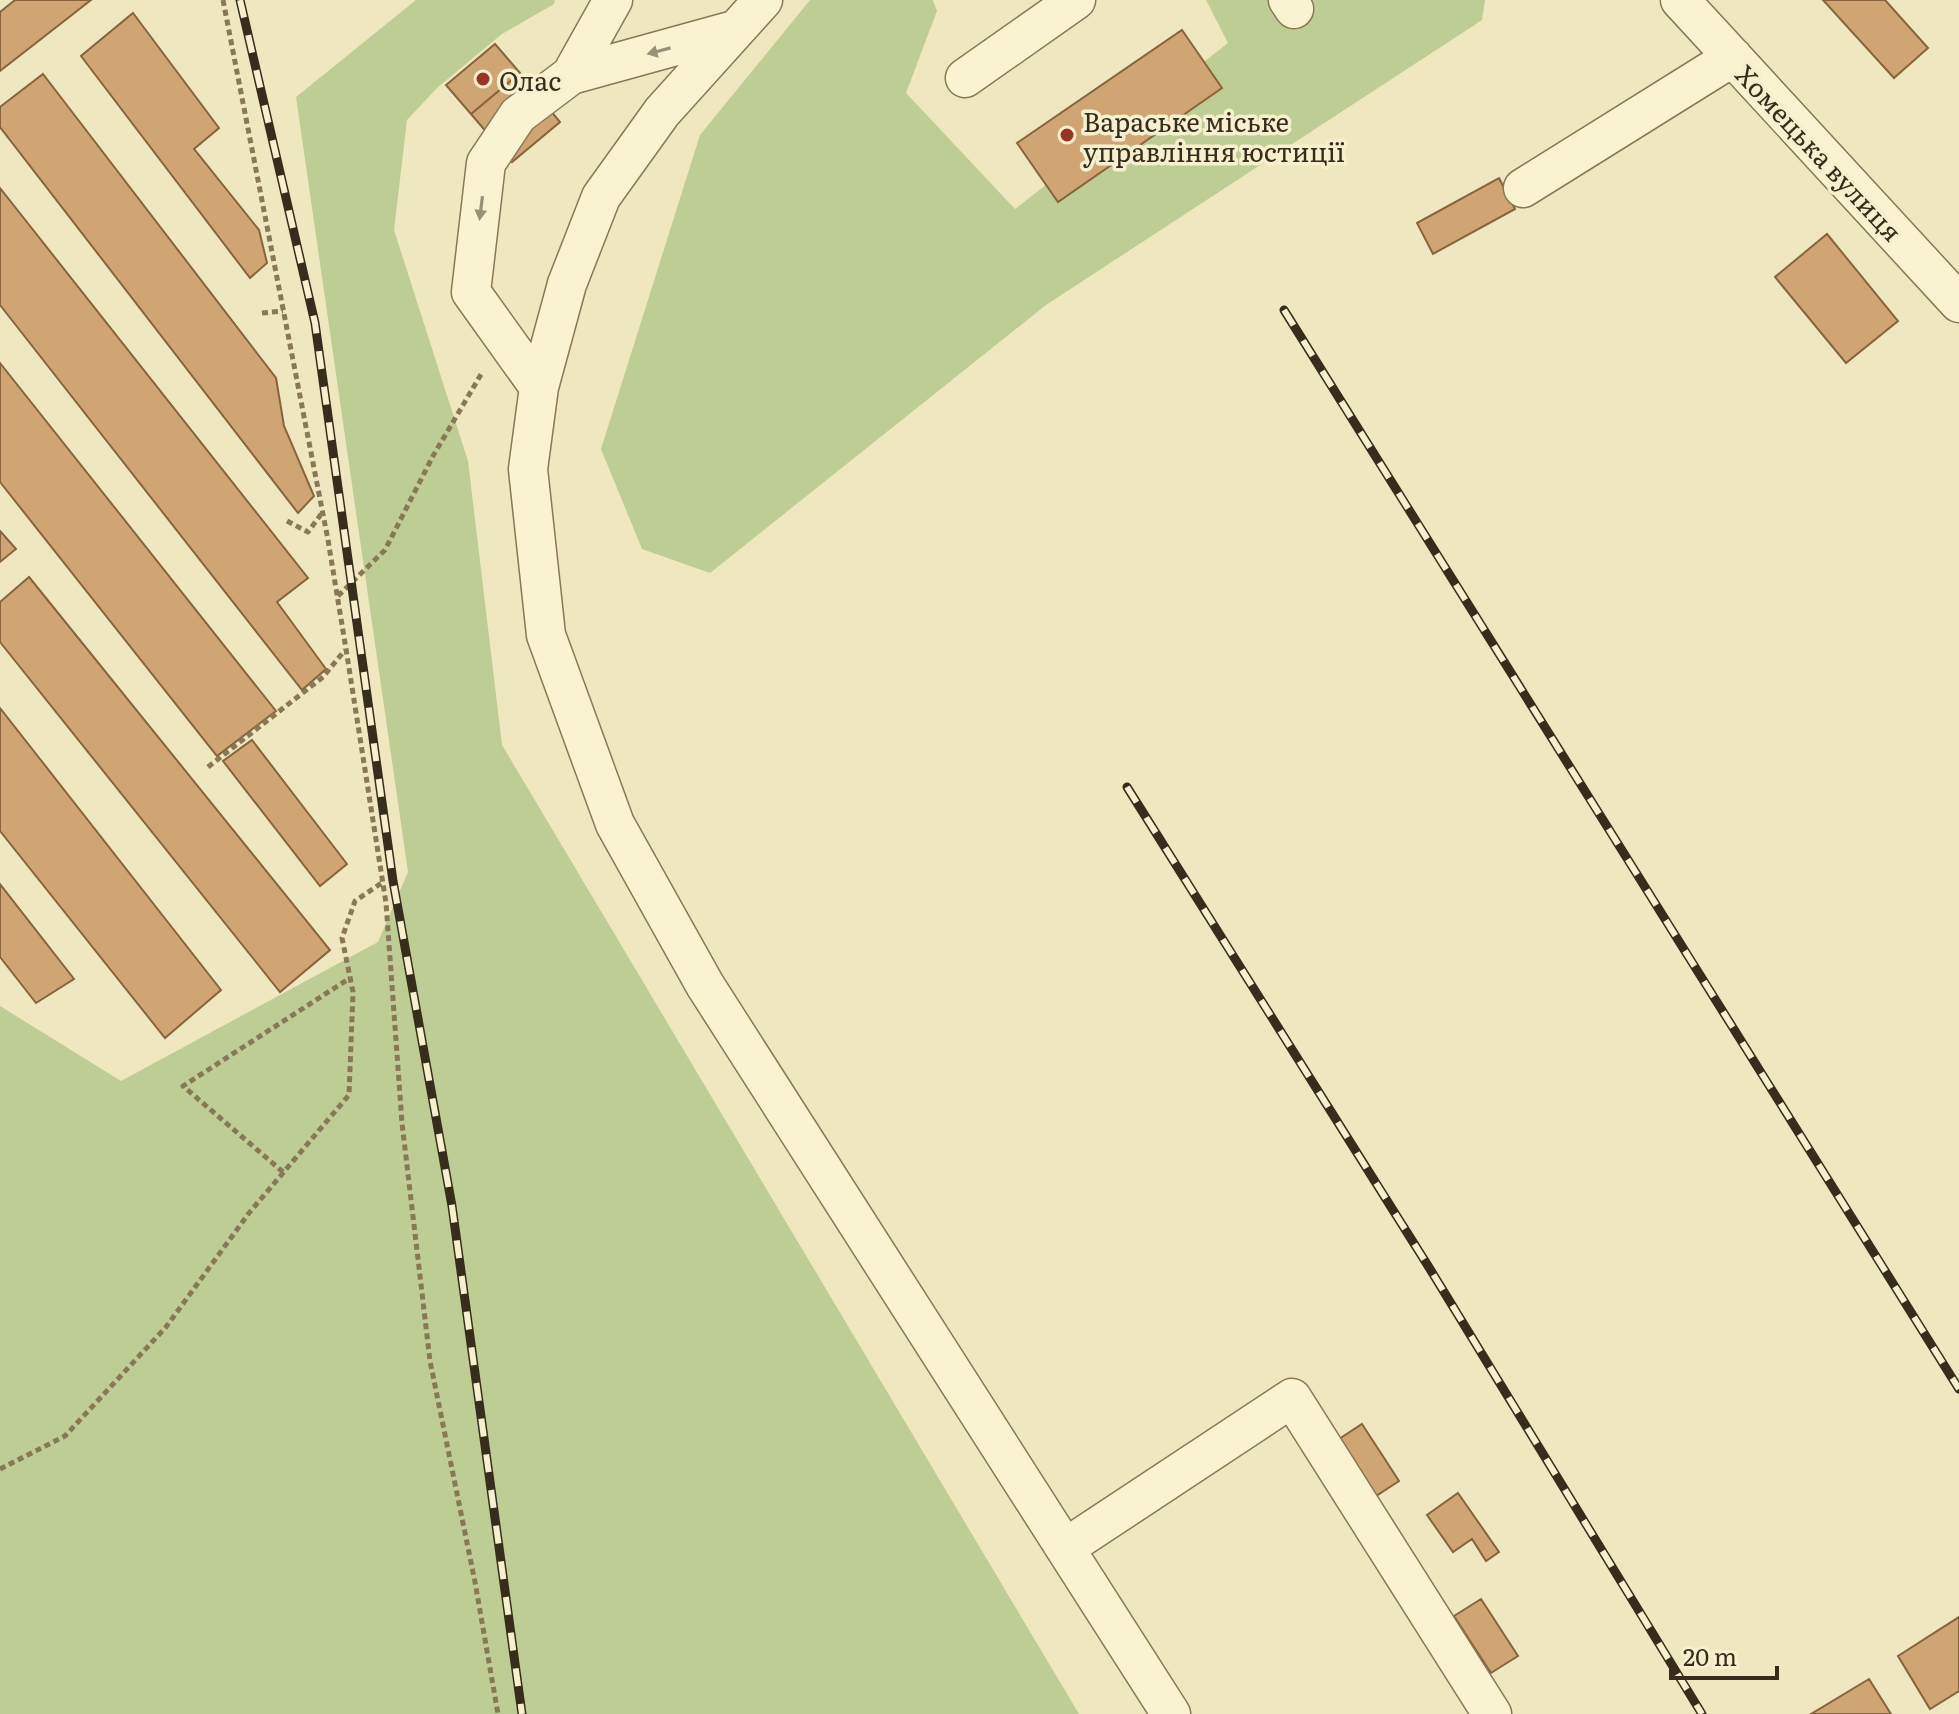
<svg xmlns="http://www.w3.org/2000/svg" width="1959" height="1714" font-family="Literata,serif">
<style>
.green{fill:#becd93}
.building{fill:#cfa673;stroke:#88643c;stroke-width:2}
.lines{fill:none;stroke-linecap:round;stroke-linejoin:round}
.minor-casing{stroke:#887857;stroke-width:41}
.path{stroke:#887857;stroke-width:5;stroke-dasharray:6 4;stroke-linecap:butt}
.minor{stroke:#faf3d2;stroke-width:38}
.rail-casing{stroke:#372d1c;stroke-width:9}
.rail{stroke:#f6f0ce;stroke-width:6;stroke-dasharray:18;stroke-linecap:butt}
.oneway{fill:#989077}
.poi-dot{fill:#993425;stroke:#f6f0ce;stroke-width:3}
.labels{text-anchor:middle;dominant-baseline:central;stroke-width:7;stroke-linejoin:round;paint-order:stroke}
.poi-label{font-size:26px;fill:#372d1c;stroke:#f6f0ce;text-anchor:start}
.street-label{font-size:26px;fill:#372d1c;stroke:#f6f0ce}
</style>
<rect width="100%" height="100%" fill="#efe7bf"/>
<path class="green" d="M416,0H555L554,4L502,34L437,88L407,120L394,230L468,461L502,745L1079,1714H0V1006L121,1081L378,942L408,872L296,97Z
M810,0H933L937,11L906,93L1015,209L1228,43L1206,0H1485L1482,20L1046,305L710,573L642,549L601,449L700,135Z"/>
<path class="building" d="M15,0H91L0,71V12Z
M1823,0H1885L1928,48L1894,78Z
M133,13L219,128L194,149L259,230L267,263L250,278L81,56Z
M1182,30L1222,88L1058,202L1017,143Z
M495,44L520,73L471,114L446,85Z
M520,73L560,122L512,162L471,114Z
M43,74L276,378L284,426L314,496L298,513L0,127V107Z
M1499,178L1515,209L1433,254L1417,223Z
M0,188L308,578L277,602L326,669L302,690L0,305Z
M1827,234L1898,321L1846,363L1775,277Z
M0,363L276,711L217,756L0,482Z
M0,531L16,549L0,562Z
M29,577L330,950L280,992L0,642V602Z
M0,708L221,990L165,1038L0,831Z
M252,740L347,864L320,886L223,761Z
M0,884L74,979L36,1003L0,957Z
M1362,1424L1399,1481L1373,1498L1336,1441Z
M1458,1493L1499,1552L1486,1561L1472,1539L1453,1552L1427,1515Z
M1481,1599L1518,1656L1491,1673L1454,1616Z
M1959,1617V1691L1930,1709L1898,1656Z
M1869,1679L1891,1714H1811Z"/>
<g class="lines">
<g class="minor-casing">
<path id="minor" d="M763,0L662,112L601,197L567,284L539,387L528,469L546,635L615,824L705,985L1171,1714
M1288,0L1294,9
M1680,0L1959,303
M571,75L613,0
M965,78L1076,0
M1523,188L1733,57
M539,387L471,292L486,163L518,115L571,75L734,30
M1065,1548L1292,1398L1492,1714"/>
</g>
<path class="path" d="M223,0L328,540L346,649L386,903L402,1123L430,1361L475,1582L498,1714
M262,313L283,311
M287,521L308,532L322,513
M338,596L385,550L433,456L483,371
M208,767L323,677L345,650
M283,1172L183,1086L350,978
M0,1469L65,1436L166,1327L249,1213L349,1095L353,992L342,938L355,901L383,882"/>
<use href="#minor" class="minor"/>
<g class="rail-casing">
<path id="rail" d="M240,0L315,323L393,881L452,1206L522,1714
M1284,310L1959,1389
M1127,787L1430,1269L1702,1714"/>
</g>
<use href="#rail" class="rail"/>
</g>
<defs><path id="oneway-solid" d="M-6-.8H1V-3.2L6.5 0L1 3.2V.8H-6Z" transform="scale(2)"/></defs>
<g class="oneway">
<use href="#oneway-solid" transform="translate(659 51) rotate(165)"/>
<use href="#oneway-solid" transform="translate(481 208) rotate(97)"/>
</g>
<g class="poi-dot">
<circle cx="483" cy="79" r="8"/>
<circle cx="1067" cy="135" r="8"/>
</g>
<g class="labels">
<g class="poi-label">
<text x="499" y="79">Олас</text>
<text x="1083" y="120">Вараське міське<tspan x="1083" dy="30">управління юстиції</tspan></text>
</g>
<g class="street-label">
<text transform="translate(1820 152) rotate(47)">Хомецька вулиця</text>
</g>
</g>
<path d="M1671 1666v12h106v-12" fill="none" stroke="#372d1c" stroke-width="4"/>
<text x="1683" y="1666" font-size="24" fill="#372d1c" stroke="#f6f0ce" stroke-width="6" paint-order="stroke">20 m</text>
</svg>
